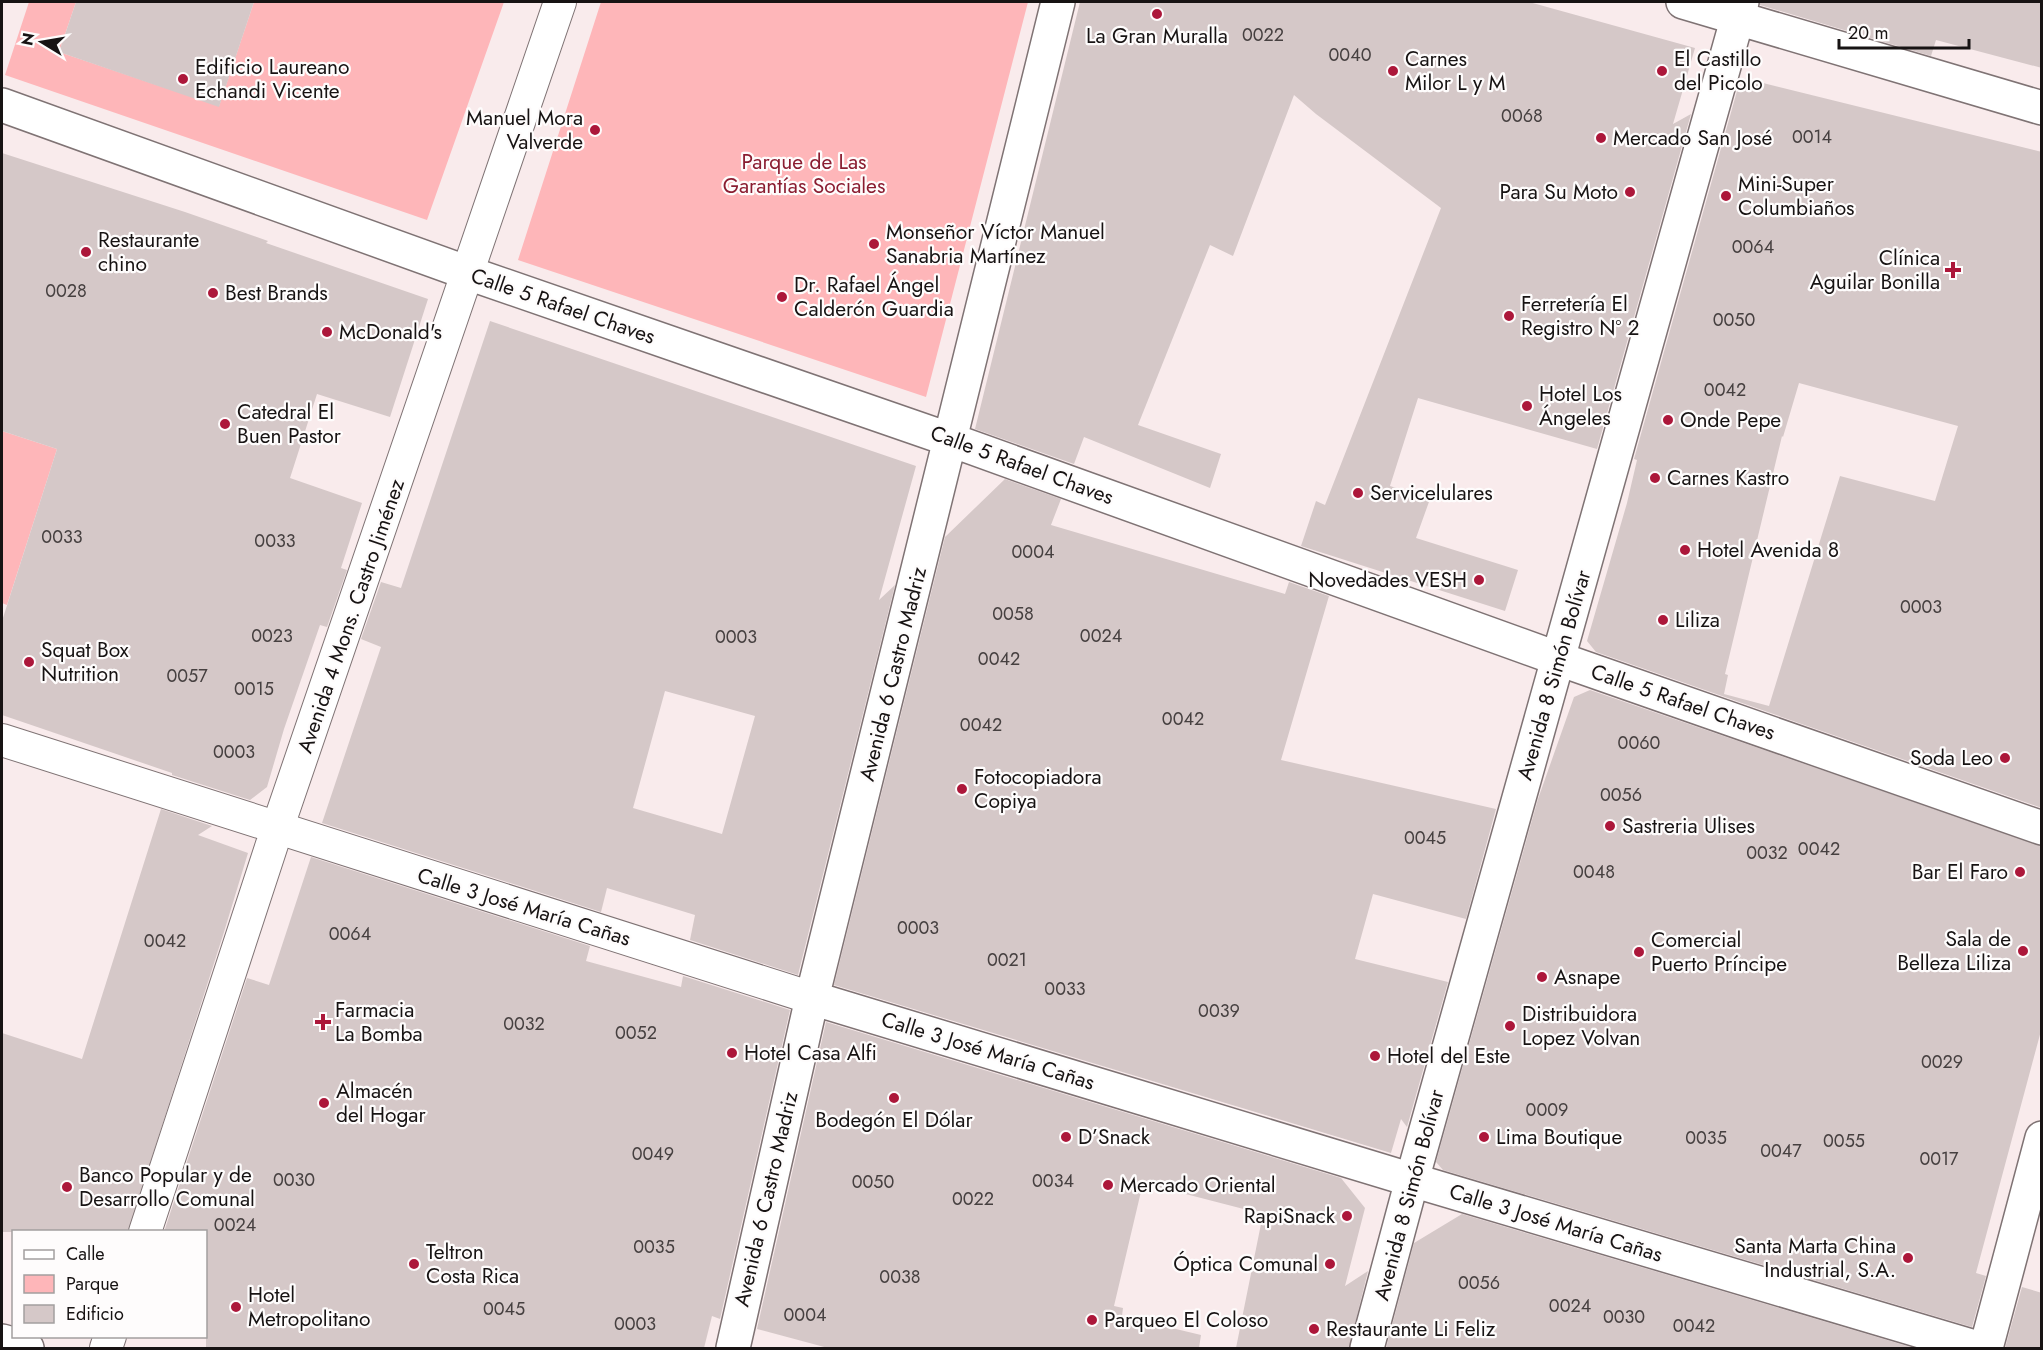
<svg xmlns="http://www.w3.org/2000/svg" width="2043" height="1350" font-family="Jost,sans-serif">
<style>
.green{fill:#feb6b9}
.building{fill:#d5c8c8;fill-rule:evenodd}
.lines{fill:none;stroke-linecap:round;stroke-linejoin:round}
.pedestrian-casing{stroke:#7f7374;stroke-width:34}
.minor-casing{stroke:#7f7374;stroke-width:36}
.tertiary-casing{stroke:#7f7374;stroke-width:36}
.pedestrian{stroke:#fff;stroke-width:32}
.minor{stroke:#fff;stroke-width:33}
.tertiary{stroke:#fff;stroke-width:33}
.poi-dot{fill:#ac173a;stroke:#fefcfc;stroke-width:2}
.labels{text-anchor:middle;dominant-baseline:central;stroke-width:4.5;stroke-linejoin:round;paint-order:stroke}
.number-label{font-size:18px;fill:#464040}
.poi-label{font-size:21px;fill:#171313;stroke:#fefcfc;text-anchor:start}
.park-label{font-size:21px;fill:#8a1d31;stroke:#fefcfc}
.street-label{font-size:21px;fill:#171313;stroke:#fefcfc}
</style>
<rect width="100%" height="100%" fill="#f9ebec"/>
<path class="green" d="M29,2H76L59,52L219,106L254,2H504L427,220L5,75Z
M601,2H1028L926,397L518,260Z
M2,431L57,449L7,605L2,603Z"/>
<path class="building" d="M76,2H254L219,107L59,52Z
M1080,2H1529L1695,48L1673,124L1691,114L1597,449L1418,398L1390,486L1430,499L1416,538L1518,570L1505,611L1301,546L1316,501L1325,505L1441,208L1316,114L1294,95L1233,256L1210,245L1138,425L1221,454L1210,488L1084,437L1074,464L975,429Z
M1760,2H2042V68L1936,40L1931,56L1760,5Z
M1755,81L2042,152V808L1596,652L1587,641L1627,503L1637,460L1634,459L1737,91ZM1799,383L1958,426L1935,501L1840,476L1769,706L1724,694L1728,675L1725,674L1782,436L1783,437Z
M2,153L185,212L268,241L266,243L428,299L390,417L317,394L290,478L362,503L341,568L347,570L327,627L320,625L284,729L267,787L250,800L172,775V773L2,715V621L57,449L2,431Z
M490,321L916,466L879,600L895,585L798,975L690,940L695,915L607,888L601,912L322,823L381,647L361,639L381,582L401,588ZM665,691L755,716L722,834L633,808Z
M1005,479L1061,499L1051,525L1285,594L1289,582L1329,596L1281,760L1496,809L1466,919L1373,894L1355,959L1448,982L1407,1127L1401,1119L1391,1153L834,985L945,537Z
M1590,690L2042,846V1027L1976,1273L1986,1276L1972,1327L1443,1170L1436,1162L1538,799L1574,697Z
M161,809L212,826L198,835L248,853L224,932L128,1232H2V1033L82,1059Z
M311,857L590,946L586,961L681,987L683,976L790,1010L720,1319L712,1316L704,1348H206V1232H164L247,978L269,985Z
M826,1022L1341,1178L1365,1208L1345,1286L1368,1271L1349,1348H1236L1263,1214L1143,1183L1114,1306L1123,1308L1122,1316L1201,1335L1199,1348H828L757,1329Z
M1462,1214L1914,1348H1386L1414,1243Z
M2022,1287L2042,1293V1348H2005Z"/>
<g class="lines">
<g class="pedestrian-casing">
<path id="pedestrian" d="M2,740L812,998
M145,1232L277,829L560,2
M106,1348L110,1336"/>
</g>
<g class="minor-casing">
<path id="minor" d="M2,105L468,273L951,440L1559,659L2042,828
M812,998L1412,1180L1978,1348
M733,1348L812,998L1058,2"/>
</g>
<g class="tertiary-casing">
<path id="tertiary" d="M1683,2L2042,108
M2,1341L27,1348
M1367,1348L1412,1180L1742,2
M1986,1348L2042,1138"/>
</g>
<use href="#pedestrian" class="pedestrian"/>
<use href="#minor" class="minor"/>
<use href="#tertiary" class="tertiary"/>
</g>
<g class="poi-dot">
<circle cx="1157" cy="14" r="6"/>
<circle cx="1393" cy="71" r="6"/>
<circle cx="1662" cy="71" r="6"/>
<circle cx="183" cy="79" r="6"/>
<circle cx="595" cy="130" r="6"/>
<circle cx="1601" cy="138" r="6"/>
<circle cx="1630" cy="192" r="6"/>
<circle cx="1726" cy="196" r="6"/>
<circle cx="874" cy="244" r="6"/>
<circle cx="86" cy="252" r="6"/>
<path d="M1950 261h6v6h6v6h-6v6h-6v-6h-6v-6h6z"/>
<circle cx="213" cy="293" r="6"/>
<circle cx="782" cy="297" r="6"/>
<circle cx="1509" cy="316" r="6"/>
<circle cx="327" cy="332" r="6"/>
<circle cx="1527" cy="406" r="6"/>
<circle cx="1668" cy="420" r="6"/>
<circle cx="225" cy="424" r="6"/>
<circle cx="1655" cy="478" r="6"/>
<circle cx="1358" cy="493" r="6"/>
<circle cx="1685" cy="550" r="6"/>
<circle cx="1479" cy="580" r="6"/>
<circle cx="1663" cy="620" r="6"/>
<circle cx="29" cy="662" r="6"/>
<circle cx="2005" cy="758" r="6"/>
<circle cx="962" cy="789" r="6"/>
<circle cx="1610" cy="826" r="6"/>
<circle cx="2020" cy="872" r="6"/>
<circle cx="2023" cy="951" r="6"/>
<circle cx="1639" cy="952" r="6"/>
<circle cx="1542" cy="977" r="6"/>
<path d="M320 1013h6v6h6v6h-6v6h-6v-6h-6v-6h6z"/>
<circle cx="1510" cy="1026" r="6"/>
<circle cx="732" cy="1053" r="6"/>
<circle cx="1375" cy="1056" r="6"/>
<circle cx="894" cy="1098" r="6"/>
<circle cx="324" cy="1103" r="6"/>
<circle cx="1066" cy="1137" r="6"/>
<circle cx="1484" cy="1137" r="6"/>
<circle cx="1108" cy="1185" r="6"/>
<circle cx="67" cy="1187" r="6"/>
<circle cx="1347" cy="1216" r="6"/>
<circle cx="1908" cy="1258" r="6"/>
<circle cx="414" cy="1264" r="6"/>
<circle cx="1330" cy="1264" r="6"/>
<circle cx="236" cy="1307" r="6"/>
<circle cx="1092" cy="1320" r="6"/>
<circle cx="1314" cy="1329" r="6"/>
</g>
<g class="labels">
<g class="number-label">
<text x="1263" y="35">0022</text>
<text x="1350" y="55">0040</text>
<text x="1522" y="116">0068</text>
<text x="1812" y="137">0014</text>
<text x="1753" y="247">0064</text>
<text x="66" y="291">0028</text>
<text x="1734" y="320">0050</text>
<text x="1725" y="390">0042</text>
<text x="62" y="537">0033</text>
<text x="275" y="541">0033</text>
<text x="1033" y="552">0004</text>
<text x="1921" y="607">0003</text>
<text x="1013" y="614">0058</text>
<text x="272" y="636">0023</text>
<text x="1101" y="636">0024</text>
<text x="736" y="637">0003</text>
<text x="999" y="659">0042</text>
<text x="187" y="676">0057</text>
<text x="254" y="689">0015</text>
<text x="1183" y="719">0042</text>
<text x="981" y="725">0042</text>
<text x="1639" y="743">0060</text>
<text x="234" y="752">0003</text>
<text x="1621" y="795">0056</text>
<text x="1425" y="838">0045</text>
<text x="1819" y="849">0042</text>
<text x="1767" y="853">0032</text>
<text x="1594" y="872">0048</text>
<text x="918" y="928">0003</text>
<text x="350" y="934">0064</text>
<text x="165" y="941">0042</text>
<text x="1007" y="960">0021</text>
<text x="1065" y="989">0033</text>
<text x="1219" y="1011">0039</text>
<text x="524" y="1024">0032</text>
<text x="636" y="1033">0052</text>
<text x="1942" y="1062">0029</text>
<text x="1547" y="1110">0009</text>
<text x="1706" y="1138">0035</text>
<text x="1844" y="1141">0055</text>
<text x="1781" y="1151">0047</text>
<text x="653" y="1154">0049</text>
<text x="1939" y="1159">0017</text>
<text x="294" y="1180">0030</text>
<text x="1053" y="1181">0034</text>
<text x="873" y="1182">0050</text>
<text x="973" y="1199">0022</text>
<text x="235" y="1225">0024</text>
<text x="654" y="1247">0035</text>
<text x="900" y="1277">0038</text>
<text x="1479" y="1283">0056</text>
<text x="1570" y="1306">0024</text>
<text x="504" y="1309">0045</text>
<text x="805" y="1315">0004</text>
<text x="1624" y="1317">0030</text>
<text x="635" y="1324">0003</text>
<text x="1694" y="1326">0042</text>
</g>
<g class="poi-label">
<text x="1157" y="36" text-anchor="middle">La Gran Muralla</text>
<text x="1405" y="59">Carnes<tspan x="1405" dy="24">Milor L y M</tspan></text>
<text x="1674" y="59">El Castillo<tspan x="1674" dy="24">del Picolo</tspan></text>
<text x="195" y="67">Edificio Laureano<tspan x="195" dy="24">Echandi Vicente</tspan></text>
<text x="583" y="118" text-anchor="end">Manuel Mora<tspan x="583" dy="24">Valverde</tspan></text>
<text x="1613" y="138">Mercado San José</text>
<text x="1738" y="184">Mini-Super<tspan x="1738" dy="24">Columbiaños</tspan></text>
<text x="1618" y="192" text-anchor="end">Para Su Moto</text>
<text x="886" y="232">Monseñor Víctor Manuel<tspan x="886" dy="24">Sanabria Martínez</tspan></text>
<text x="98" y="240">Restaurante<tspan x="98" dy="24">chino</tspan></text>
<text x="1940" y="258" text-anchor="end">Clínica<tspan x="1940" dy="24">Aguilar Bonilla</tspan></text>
<text x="794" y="285">Dr. Rafael Ángel<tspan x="794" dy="24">Calderón Guardia</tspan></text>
<text x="225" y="293">Best Brands</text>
<text x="1521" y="304">Ferretería El<tspan x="1521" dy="24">Registro Nº 2</tspan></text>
<text x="339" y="332">McDonald's</text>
<text x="1539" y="394">Hotel Los<tspan x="1539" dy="24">Ángeles</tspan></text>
<text x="237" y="412">Catedral El<tspan x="237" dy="24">Buen Pastor</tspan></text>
<text x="1680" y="420">Onde Pepe</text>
<text x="1667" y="478">Carnes Kastro</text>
<text x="1370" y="493">Servicelulares</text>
<text x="1697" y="550">Hotel Avenida 8</text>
<text x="1467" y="580" text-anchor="end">Novedades VESH</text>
<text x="1675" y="620">Liliza</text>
<text x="41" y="650">Squat Box<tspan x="41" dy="24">Nutrition</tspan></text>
<text x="1993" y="758" text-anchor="end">Soda Leo</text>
<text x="974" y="777">Fotocopiadora<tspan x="974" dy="24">Copiya</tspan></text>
<text x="1622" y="826">Sastreria Ulises</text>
<text x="2008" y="872" text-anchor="end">Bar El Faro</text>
<text x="2011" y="939" text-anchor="end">Sala de<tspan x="2011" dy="24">Belleza Liliza</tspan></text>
<text x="1651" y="940">Comercial<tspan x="1651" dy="24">Puerto Príncipe</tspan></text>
<text x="1554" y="977">Asnape</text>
<text x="335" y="1010">Farmacia<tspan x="335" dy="24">La Bomba</tspan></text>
<text x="1522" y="1014">Distribuidora<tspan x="1522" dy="24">Lopez Volvan</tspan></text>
<text x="744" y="1053">Hotel Casa Alfi</text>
<text x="1387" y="1056">Hotel del Este</text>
<text x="336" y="1091">Almacén<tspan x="336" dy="24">del Hogar</tspan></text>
<text x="894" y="1120" text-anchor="middle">Bodegón El Dólar</text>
<text x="1078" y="1137">D’Snack</text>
<text x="1496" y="1137">Lima Boutique</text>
<text x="79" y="1175">Banco Popular y de<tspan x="79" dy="24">Desarrollo Comunal</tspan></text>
<text x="1120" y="1185">Mercado Oriental</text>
<text x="1335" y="1216" text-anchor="end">RapiSnack</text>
<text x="1896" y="1246" text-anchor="end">Santa Marta China<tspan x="1896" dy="24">Industrial, S.A.</tspan></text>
<text x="426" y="1252">Teltron<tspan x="426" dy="24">Costa Rica</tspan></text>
<text x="1318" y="1264" text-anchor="end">Óptica Comunal</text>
<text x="248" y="1295">Hotel<tspan x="248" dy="24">Metropolitano</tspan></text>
<text x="1104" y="1320">Parqueo El Coloso</text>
<text x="1326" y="1329">Restaurante Li Feliz</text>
</g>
<g class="park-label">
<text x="804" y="162">Parque de Las<tspan x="804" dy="24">Garantías Sociales</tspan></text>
</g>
<g class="street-label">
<text transform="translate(563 306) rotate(19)">Calle 5 Rafael Chaves</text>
<text transform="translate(1022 465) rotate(20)">Calle 5 Rafael Chaves</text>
<text transform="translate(351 616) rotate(-71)">Avenida 4 Mons. Castro Jiménez</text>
<text transform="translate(893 674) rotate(-76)">Avenida 6 Castro Madriz</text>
<text transform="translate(1554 675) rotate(-74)">Avenida 8 Simón Bolívar</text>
<text transform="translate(1683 702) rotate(19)">Calle 5 Rafael Chaves</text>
<text transform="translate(524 907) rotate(17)">Calle 3 José María Cañas</text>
<text transform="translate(988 1051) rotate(17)">Calle 3 José María Cañas</text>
<text transform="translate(1409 1195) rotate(-75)">Avenida 8 Simón Bolívar</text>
<text transform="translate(766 1199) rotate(-77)">Avenida 6 Castro Madriz</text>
<text transform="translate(1556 1223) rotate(17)">Calle 3 José María Cañas</text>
</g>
</g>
<rect width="2043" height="1350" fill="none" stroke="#171313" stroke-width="6"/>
<rect x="12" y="1230" width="195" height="108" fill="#fefcfc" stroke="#a29f9f" stroke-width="1.5"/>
<rect x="24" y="1250" width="30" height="9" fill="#ffffff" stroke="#a29f9f" stroke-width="1.5"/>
<text x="66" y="1260" font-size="18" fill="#171313">Calle</text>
<rect x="24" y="1275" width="30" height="18" fill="#feb6b9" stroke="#a29f9f" stroke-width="1.5"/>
<text x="66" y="1290" font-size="18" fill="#171313">Parque</text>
<rect x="24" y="1305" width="30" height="18" fill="#d5c8c8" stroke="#a29f9f" stroke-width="1.5"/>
<text x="66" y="1320" font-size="18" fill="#171313">Edificio</text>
<g transform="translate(42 42) rotate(281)" stroke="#fefcfc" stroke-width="4.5" paint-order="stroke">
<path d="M0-4.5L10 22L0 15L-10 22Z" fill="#171313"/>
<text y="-9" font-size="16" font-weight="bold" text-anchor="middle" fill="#171313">N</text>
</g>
<path d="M1839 39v9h130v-9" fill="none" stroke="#171313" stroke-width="3"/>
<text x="1848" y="39" font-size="18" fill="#171313" stroke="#fefcfc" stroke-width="4.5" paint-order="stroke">20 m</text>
</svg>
